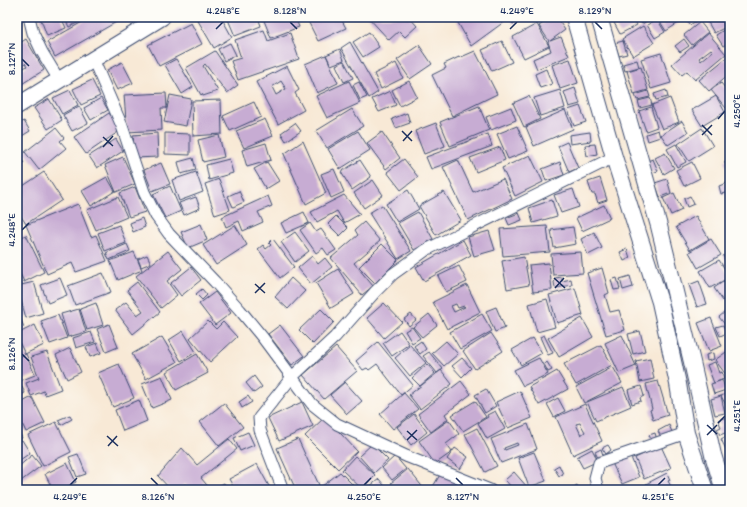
<svg xmlns="http://www.w3.org/2000/svg" width="747" height="507" font-family="Itim,sans-serif">
<style>
.building{fill:#c7acd3;fill-rule:evenodd}
.lines{fill:none;stroke-linecap:round;stroke-linejoin:round}
.minor-casing{stroke:#3c4b70;stroke-width:13}
.secondary-casing{stroke:#3c4b70;stroke-width:18}
.minor{stroke:#fff;stroke-width:11}
.secondary{stroke:#fff;stroke-width:16}
.ticks{fill:none;stroke:#1b2f5e;stroke-width:1.5}
.neatline{fill:none;stroke:#1b2f5e;stroke-width:1.5}
.ticks-label{font-size:10px;text-anchor:middle;fill:#1b2f5e}
</style>
<rect width="100%" height="100%" fill="#fdfcf7"/>
<filter id="ink" filterUnits="userSpaceOnUse"><feTurbulence type="fractalNoise" baseFrequency=".025" numOctaves="2"/><feDisplacementMap in="SourceGraphic" scale="8" xChannelSelector="R" yChannelSelector="G"/><feConvolveMatrix kernelMatrix="1 2 1 2 8 2 1 2 1" color-interpolation-filters="sRGB"/></filter>
<filter id="wash" filterUnits="userSpaceOnUse"><feTurbulence type="fractalNoise" baseFrequency=".012" numOctaves="4" result="noise"/><feDisplacementMap in="SourceGraphic" scale="16" xChannelSelector="R" yChannelSelector="G"/><feGaussianBlur stdDeviation="0.9" result="paint"/><feColorMatrix in="noise" values="0 0 0 0 0 0 0 0 0 0 0 0 0 0 0 0 0 1.4 0 .05"/><feComposite in="paint" operator="in"/></filter>
<g filter="url(#wash)">
<rect width="100%" height="100%" fill="#f8e9d6"/>
<g id="blocks">
<path class="building" d="M40,17H61L66,28L47,36Z
M64,17H86L87,18L69,27Z
M91,17H125L55,57L47,42Z
M200,17H221L232,37L214,48L197,19Z
M227,17H258L261,26L235,36Z
M266,17H295L299,27L271,38L263,18Z
M306,17H340L346,28L318,41Z
M368,17H409L417,26L405,37L399,31L389,40Z
M463,17H506L508,19L471,46L457,21Z
M509,17H526L513,24Z
M552,17H556L565,30L550,41L561,37L569,56L537,69L533,59L551,51L548,42L549,41L539,26Z
M611,17H633L637,25L620,34Z
M637,17H653L642,24Z
M657,17H681L683,20L666,31Z
M684,17H702L690,25Z
M705,17H730V25L714,33Z
M657,19L665,32L655,38L647,25Z
M700,22L708,32L692,45L684,35Z
M191,23L202,44L159,66L148,45Z
M537,24L549,46L524,58L513,37Z
M643,26L654,43L633,56L622,39Z
M730,26V42L723,46L716,35Z
M264,30L268,41L290,33L299,59L238,80L231,61L241,58L235,40Z
M369,32L379,47L363,57L353,42Z
M708,33L726,54L695,80L687,71L682,75L672,64ZM711,49L713,51L701,61L699,58Z
M26,39L44,70L17,87V45ZM19,60L22,65L25,63L27,66L22,69L17,61Z
M684,39L689,46L680,52L675,46Z
M502,41L512,62L492,71L482,50Z
M623,41L627,54L619,56L615,43Z
M350,42L378,92L369,98L341,48Z
M230,43L236,55L224,61L218,49Z
M419,45L432,64L410,79L397,60Z
M340,49L344,60L331,65L326,55Z
M215,51L238,85L227,93L205,64L203,66L218,91L203,96L202,94L201,95L186,68Z
M475,51L497,94L452,116L432,75L446,68L444,64L459,57V58Z
M661,53L671,83L651,89L641,59Z
M326,55L338,83L317,93L305,64Z
M730,55V73L709,91L699,80Z
M176,59L193,87L182,94L165,65Z
M570,59L578,83L560,89L552,65Z
M637,60L639,67L625,71L623,64Z
M344,61L353,78L344,82L336,65Z
M122,62L133,83L117,90L107,70Z
M396,63L403,78L381,89L374,74Z
M287,66L299,90L295,93L304,110L278,124L256,82ZM281,81L286,89L276,95L272,87Z
M641,67L648,90L634,94L627,71Z
M546,69L552,84L540,88L535,74Z
M92,80L100,96L81,105L73,89Z
M349,81L360,103L327,118L316,96Z
M409,81L417,97L400,106L392,90Z
M359,82L367,97L360,100L353,85Z
M721,83L730,94V105L726,108L711,90Z
M575,88L580,104L569,107L564,92Z
M70,90L78,105L62,114L53,98Z
M560,90L565,108L540,116L534,98Z
M666,90L668,97L656,100L654,94Z
M390,91L396,105L379,112L372,99Z
M648,91L650,97L637,100L635,95Z
M166,93L167,108H161L162,130L127,132L124,95Z
M170,95L191,99L186,126L164,122Z
M529,96L540,119L524,127L513,103Z
M716,96L725,112L702,126L692,110Z
M101,98L108,110L91,120L84,108Z
M650,98L652,105L640,108L638,101Z
M670,98L679,122L662,129L652,105Z
M49,99L62,120L48,129L34,108Z
M221,100L222,134L193,136L192,101Z
M254,102L261,117L230,131L223,116Z
M79,106L88,123L72,131L63,115Z
M479,106L489,130L450,146L440,122Z
M580,106L586,122L574,126L568,110Z
M511,107L516,120L491,130L486,117Z
M651,107L657,127L646,131L639,111Z
M352,109L363,126L327,148L316,131Z
M565,110L573,129L534,146L526,127Z
M109,113L121,130L86,154L74,137Z
M407,113L410,123L396,128L392,119Z
M265,119L273,136L244,148L236,131Z
M24,121L30,131L17,139V125Z
M682,121L688,132L668,145L661,135Z
M295,123L301,131L286,141L281,133Z
M436,123L445,146L424,154L415,131Z
M517,126L528,151L508,159L497,134Z
M56,128L64,138L60,141L66,148L39,170L25,152Z
M702,128L713,146L689,161L678,144Z
M658,130L660,137L648,141L646,134Z
M358,131L370,150L340,169L328,149Z
M382,132L400,158L386,169L367,143Z
M590,132L591,141L570,144L569,135Z
M157,133L158,157L135,158L133,135Z
M165,133L190,134V155L165,154Z
M488,134L492,146L431,169L426,157Z
M219,135L224,157L203,162L198,140Z
M116,139L123,151L97,168L89,156Z
M303,141L326,193L306,204L284,154Z
M567,142L578,168L569,172L558,146Z
M266,143L271,160L247,167L242,150Z
M595,144L597,154L587,156L585,145Z
M676,144L686,162L677,167L667,149Z
M500,147L505,160L476,172L470,158Z
M17,153L24,163L17,168Z
M665,153L674,168L664,174L655,158Z
M530,155L543,182L515,196L502,168Z
M123,157L135,184L116,192L105,165Z
M193,158L196,170L181,174L178,162Z
M730,158V171L724,162Z
M229,159L233,173L209,180L206,165Z
M404,159L418,177L401,190L387,172Z
M653,159L658,171L652,173L647,161Z
M360,160L371,177L352,190L341,172Z
M458,160L473,192L503,179L512,199L468,220L443,167Z
M267,162L279,181L266,189L254,169Z
M560,162L564,175L546,181L542,169Z
M692,162L700,178L684,186L676,170Z
M161,163L170,184L152,191L144,170Z
M334,169L344,192L331,198L321,174Z
M44,172L62,200L26,224L17,210V190Z
M196,172L203,192L179,201L172,180Z
M107,177L115,191L91,206L82,191Z
M600,178L607,200L598,203L595,194H592L588,182Z
M219,179L230,210L215,215L205,184Z
M667,179L671,193L660,197L655,183Z
M373,180L383,195L364,208L354,193Z
M729,182L730,192L721,194L719,186Z
M170,186L181,211L165,218L153,194Z
M135,187L145,212L129,217L120,193Z
M573,189L579,207L561,213L554,195Z
M408,190L419,209L397,222L386,204Z
M239,191L244,202L233,207L228,196Z
M444,192L461,220L436,235L419,206Z
M674,193L682,210L671,215L663,198Z
M344,195L360,214L344,223L337,211L317,222L311,212Z
M268,196L272,206L258,212L263,222L243,231L239,221L226,227L222,217Z
M690,196L694,204L687,207L684,199Z
M118,197L127,217L96,230L87,210Z
M196,197L200,208L184,215L179,203Z
M552,200L557,216L533,223L529,208Z
M78,204L91,237L96,235L107,261L76,272L72,263L47,274L26,225Z
M382,205L411,251L398,259L369,213Z
M604,205L610,218L582,231L576,218Z
M304,212L309,223L286,233L281,223Z
M418,212L433,239L414,250L398,223Z
M519,213L522,220L509,225L506,218Z
M336,216L348,228L340,236L328,224Z
M696,216L709,239L690,250L676,227Z
M142,218L145,227L133,232L130,223Z
M364,222L380,241L354,263L373,286L362,295L331,258L358,235L355,230Z
M310,223L316,232L321,229L336,250L328,255L323,248L316,253L300,230Z
M201,224L207,240L188,248L181,232Z
M119,225L126,243L105,251L98,233Z
M235,225L247,245L216,265L203,245Z
M547,226L550,252L503,256L500,229Z
M573,227L576,244L554,248L551,230Z
M489,231L495,250L474,256L468,237Z
M295,232L309,251L295,262L281,242Z
M594,232L602,248L588,255L581,239Z
M26,235L44,272L24,282L17,267V239Z
M273,239L294,267L280,278L258,249L263,245L266,249L271,245L269,243Z
M711,239L721,255L698,268L689,252Z
M463,240L471,255L424,281L416,267Z
M127,244L130,251L109,260L106,253Z
M382,244L398,260L375,283L359,267Z
M627,249L630,258L624,261L620,252Z
M168,251L182,269L167,281L177,295L161,308L136,276Z
M134,252L142,270L118,280L110,261Z
M581,252L583,273L553,275L551,254Z
M730,253V270L723,256Z
M147,255L151,263L141,267L138,259Z
M312,256L318,264L325,258L332,267L311,284L298,268Z
M524,257L529,285L507,289L502,261Z
M719,260L730,277L710,288L700,271Z
M549,263L552,290L533,292L529,265Z
M459,266L467,282L446,292L438,276Z
M191,267L201,280L181,296L171,283Z
M602,268L609,293L605,295L610,312L619,310L625,330L606,335L587,273Z
M338,269L354,294L331,308L316,283Z
M103,273L111,292L75,305L68,286Z
M630,276L633,287L623,290L620,279Z
M562,277V281L571,279L572,285L555,288L554,282L555,281V278Z
M730,277V296L723,301L714,288Z
M60,278L67,295L48,303L41,285Z
M291,278L305,291L288,309L275,297Z
M617,278L620,289L614,290L611,280Z
M699,281L707,304L697,307L689,285Z
M34,282L43,313L26,318L17,286Z
M137,282L160,312L133,334L115,310L126,302L137,315L143,311L127,290Z
M467,285L480,312L447,329L433,302ZM456,304L458,308L464,306L465,307L454,312L451,306Z
M575,288L583,315L557,323L549,295Z
M202,289L207,295L202,300L196,294Z
M215,292L231,313L215,325L199,304Z
M547,299L555,327L537,332L529,304Z
M96,303L103,325L87,330L80,309Z
M384,303L402,322L384,338L367,318Z
M496,307L505,328L495,332L486,311Z
M730,308V331L719,317Z
M79,309L86,332L68,337L61,314Z
M321,309L334,322L313,344L299,330Z
M411,314L416,320L409,326L404,319Z
M429,314L437,325L422,337L413,327Z
M482,314L492,331L460,349L450,332Z
M58,315L67,338L50,344L41,321Z
M582,318L593,337L559,357L548,338Z
M711,318L722,346L709,351L698,323Z
M21,320L24,327L17,330V322Z
M208,321L216,329L223,322L237,337L210,362L190,338Z
M109,324L118,347L106,352L97,329Z
M35,325L44,345L25,354L17,338V334Z
M280,325L304,356L292,365L268,334Z
M723,325L727,333L720,336L716,327Z
M412,327L420,338L412,343L405,331Z
M183,331L196,352L181,361L169,340Z
M400,331L409,344L392,356L383,343Z
M640,331L645,351L633,354L628,334Z
M91,332L95,342L76,348L73,338Z
M491,333L503,351L475,369L463,351Z
M544,335L553,353L548,355L540,337Z
M622,335L636,366L619,373L605,343Z
M162,337L177,362L146,379L132,354Z
M533,338L542,353L521,365L512,350Z
M421,341L426,349L420,354L414,346Z
M446,341L458,354L444,366L432,353Z
M378,342L413,385L401,395L377,364L369,370L367,368L363,370L356,361Z
M97,343L101,353L90,357L86,347Z
M410,345L426,363L410,376L395,358Z
M601,345L612,365L576,385L564,364Z
M336,347L357,371L324,399L303,375Z
M70,348L81,372L67,379L56,355Z
M729,350L730,352V374L727,376L715,360Z
M47,352L61,389L45,395L44,391L31,396L26,383L39,378L31,357Z
M429,352L443,369L437,373L423,356Z
M713,353L714,359L707,361L706,355Z
M26,354L35,375L20,381L17,373V358Z
M197,354L208,373L176,390L166,372Z
M462,358L471,368L462,377L452,366Z
M539,358L548,374L523,386L514,370Z
M650,358L654,379L640,382L636,361Z
M547,362L552,370L548,372L544,364Z
M715,362L719,373L722,372L724,379L714,383L707,365Z
M119,364L134,398L113,407L98,373Z
M427,364L435,373L420,386L412,378Z
M613,367L622,383L584,403L576,387Z
M441,370L452,384L420,409L409,395Z
M557,371L568,389L539,405L529,387Z
M162,376L172,400L152,408L142,384Z
M254,376L262,387L254,393L246,383Z
M17,377L25,393L17,397Z
M722,380L726,390L714,394L711,384Z
M461,381L471,394L445,414L448,419L431,432L418,414Z
M658,381L668,415L653,420L650,410L652,409L646,384Z
M345,382L362,401L347,414L330,395Z
M641,386L644,396L640,398L641,401L632,404L628,390Z
M623,387L631,406L596,421L587,402Z
M486,389L496,406L485,413L475,395Z
M520,391L532,418L508,428L496,402Z
M730,392V412L721,396Z
M404,393L418,409L393,429L380,414Z
M248,396L252,402L242,408L239,402Z
M721,396L725,413L715,415L711,399Z
M32,397L45,423L26,432L17,413V405Z
M558,398L565,411L554,417L547,404Z
M139,400L147,421L123,431L115,410Z
M475,401L486,417L463,431L452,415Z
M302,402L313,426L279,441L268,418Z
M224,403L243,427L219,446L200,422Z
M585,404L602,441L573,455L556,417ZM580,423L585,432L581,435L576,424Z
M495,411L505,429L487,439L478,423L488,417L487,415Z
M414,414L427,432L411,445L397,427Z
M70,415L72,419L61,425L58,420Z
M325,417L357,451L338,469L305,436Z
M727,417L730,425V431L720,435L717,429L721,427L718,420Z
M449,420L459,434L446,444L452,452L435,464L419,441Z
M56,422L71,452L43,466L28,435Z
M528,424L537,449L501,463L491,439ZM517,443L518,445L505,450L504,448Z
M669,425L672,432L661,437L658,431Z
M17,427L22,438L17,441Z
M477,428L497,466L485,472L465,434Z
M248,432L254,445L240,451L234,438Z
M655,433L657,440L652,442L649,435Z
M730,434V458L721,439Z
M229,439L237,449L201,478L211,490H189L185,484L179,490H171L158,476L182,448L197,465Z
M298,439L319,485L308,490H296L277,448Z
M22,440L30,453L17,462V443Z
M372,444L388,460L374,473L359,456Z
M608,445L611,450L606,454L602,448Z
M661,446L671,468L644,479L635,458Z
M455,448L468,457L460,469L447,459Z
M592,449L598,461L583,468L577,457Z
M601,449L604,458L599,460L595,452Z
M534,452L546,481L529,487L518,458Z
M78,454L86,474L77,477L69,457Z
M32,455L41,466L17,484V468Z
M630,455L639,477L622,484L612,463Z
M355,456L375,475L362,489L342,470Z
M395,456L406,469L392,480L382,468Z
M67,463L76,482L60,490H53L45,474Z
M257,464L271,490H235L229,479Z
M559,465L563,474L559,476L554,468Z
M408,469L425,490H397L391,483Z
M340,472L358,490H323L321,487Z
M514,472L528,488L525,490H514L505,480Z
M441,473L457,482L453,490H431Z
M667,473L670,480L668,481L673,490H649L646,484Z
M379,479L388,490H365Z
M224,483L228,490H216L215,488Z
M577,485L580,490H568Z"/>
</g>
</g>
<g filter="url(#ink)">
<use href="#blocks" fill-opacity="0" stroke="#3c4b70" stroke-width="1"/>
<g class="lines">
<g class="minor-casing">
<path id="minor" d="M29,17L33,33L42,52L59,80
M93,59L122,126L144,192L156,216L169,234L215,282L240,310L263,338L292,377L312,404L337,424L408,457L490,490
M283,490L260,430L259,418L292,377L335,337L375,292L393,274L407,264L426,250L614,157
M598,490L595,478L599,463L686,433"/>
</g>
<g class="secondary-casing">
<path id="secondary" d="M574,17L614,157L660,302L678,384L686,433L705,490
M599,17L659,226L692,362L713,455L724,490
M17,106L162,17"/>
</g>
<use href="#minor" class="minor"/>
<use href="#secondary" class="secondary"/>
</g>
</g>
<path class="ticks" d="M290,22L297,29M595,22L602,29M216,29L223,22M510,29L517,22M22,59L29,66M718,119L725,111M702,125L712,135M402,131L412,141M702,135L712,125M103,137L113,146M403,141L412,131M103,147L113,136M22,230L29,223M554,278L565,288M255,284L265,293M555,288L564,278M255,293L265,283M22,354L29,361M718,423L725,416M707,425L717,434M407,431L417,440M707,435L717,425M107,436L118,446M407,440L417,430M108,446L117,436M151,478L158,485M456,478L463,485M70,485L77,478M364,485L371,478M658,485L665,478"/>
<rect width="747" height="507" fill="none" stroke="#fdfcf7" stroke-width="44"/>
<rect x="22" y="22" width="703" height="463" class="neatline"/>
<g class="ticks-label">
<text x="223" y="14">4.248°E</text>
<text x="290" y="14">8.128°N</text>
<text x="517" y="14">4.249°E</text>
<text x="595" y="14">8.129°N</text>
<text transform="translate(11 59) rotate(-90)" y="4">8.127°N</text>
<text transform="translate(736 111) rotate(-90)" y="4">4.250°E</text>
<text transform="translate(11 230) rotate(-90)" y="4">4.248°E</text>
<text transform="translate(11 354) rotate(-90)" y="4">8.126°N</text>
<text transform="translate(736 416) rotate(-90)" y="4">4.251°E</text>
<text x="70" y="500">4.249°E</text>
<text x="158" y="500">8.126°N</text>
<text x="364" y="500">4.250°E</text>
<text x="463" y="500">8.127°N</text>
<text x="658" y="500">4.251°E</text>
</g>
</svg>
